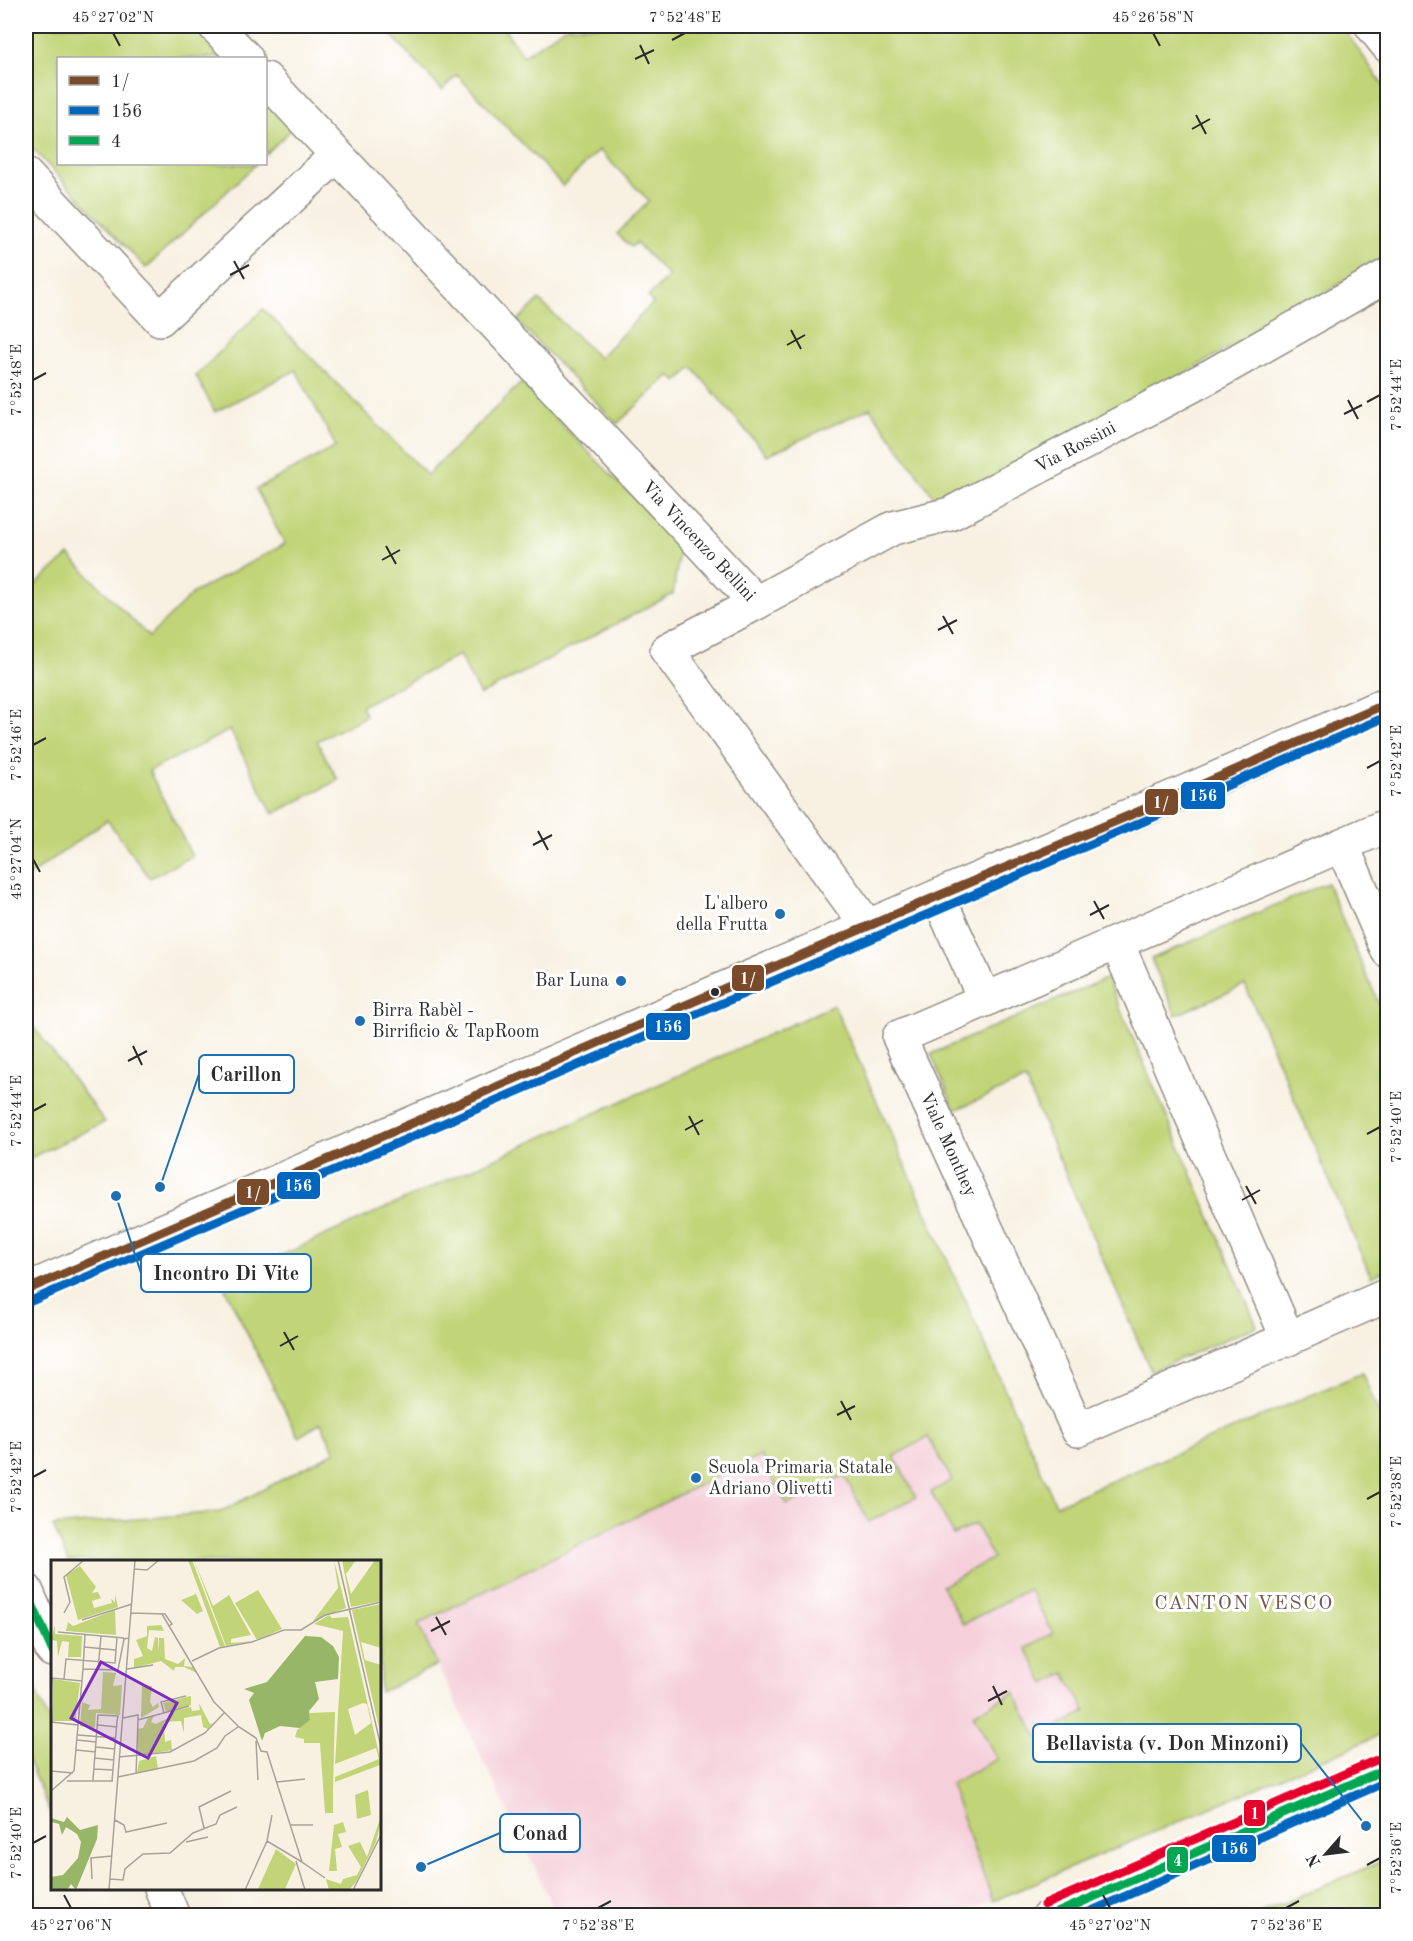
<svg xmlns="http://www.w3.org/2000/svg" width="1413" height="1941" font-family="'Old Standard TT',serif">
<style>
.built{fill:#f5cfd9}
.green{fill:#c1d477;stroke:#768051;stroke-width:1.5}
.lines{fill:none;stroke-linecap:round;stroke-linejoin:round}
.minor-casing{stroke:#928e86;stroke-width:36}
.minor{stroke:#fff;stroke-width:33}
.bus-1-casing{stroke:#fff;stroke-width:14}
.bus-2-casing{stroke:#fff;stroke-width:14}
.bus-3-casing{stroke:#fff;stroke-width:14}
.bus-4-casing{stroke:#fff;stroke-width:14}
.bus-1{stroke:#7a4b2a;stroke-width:9}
.bus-2{stroke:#0065bd;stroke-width:9}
.bus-3{stroke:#00a651;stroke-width:9}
.bus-4{stroke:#e4002b;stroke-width:9}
.ticks{fill:none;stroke:#2b2b2b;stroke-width:2}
.poi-dot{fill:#1f6fb2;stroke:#fff;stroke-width:2}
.bus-dot{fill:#2b2b2b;stroke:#fff;stroke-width:2}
.labels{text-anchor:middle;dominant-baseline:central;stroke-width:6;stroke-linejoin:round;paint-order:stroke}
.street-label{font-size:18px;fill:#2b2b2b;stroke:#fff}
.poi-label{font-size:18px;fill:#2b2b2b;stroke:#fff;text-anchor:end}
.neighbourhood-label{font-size:20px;letter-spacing:1.5px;fill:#755852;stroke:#fff}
.inset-road{fill:none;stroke:#a6a299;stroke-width:1.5}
.view{fill:#7b2cbf;fill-opacity:0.15;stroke:#7b2cbf;stroke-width:3}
.inset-edge{fill:none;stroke:#2b2b2b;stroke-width:3}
.leader{fill:none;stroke:#1f6fb2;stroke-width:2}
.callout-dot{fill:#1f6fb2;stroke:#fff;stroke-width:2}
.callout{fill:#fff;stroke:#1f6fb2;stroke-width:2}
.callout-label{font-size:20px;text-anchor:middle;font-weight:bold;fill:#2b2b2b}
.line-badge{stroke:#fff;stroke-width:2}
.badge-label{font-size:16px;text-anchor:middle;font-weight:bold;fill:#fff}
.neatline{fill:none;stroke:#2b2b2b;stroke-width:2}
.ticks-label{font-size:15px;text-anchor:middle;fill:#2b2b2b}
</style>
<rect width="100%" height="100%" fill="#fff"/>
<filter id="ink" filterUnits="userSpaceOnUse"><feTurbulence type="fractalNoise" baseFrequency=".0167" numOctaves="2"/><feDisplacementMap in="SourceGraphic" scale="12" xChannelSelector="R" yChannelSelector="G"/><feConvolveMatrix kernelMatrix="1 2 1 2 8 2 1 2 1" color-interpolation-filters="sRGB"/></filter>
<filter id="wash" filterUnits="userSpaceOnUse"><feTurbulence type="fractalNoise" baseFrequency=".008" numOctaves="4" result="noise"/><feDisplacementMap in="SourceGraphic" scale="24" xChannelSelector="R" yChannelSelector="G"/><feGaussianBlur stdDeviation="1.35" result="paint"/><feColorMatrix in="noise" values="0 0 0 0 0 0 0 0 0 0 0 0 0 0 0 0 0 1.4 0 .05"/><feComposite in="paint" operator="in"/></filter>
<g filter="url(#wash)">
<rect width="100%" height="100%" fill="#f8f1e2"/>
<path class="built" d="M834,1005L1056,1505L1387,1432V1732L959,1915H557L322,1423L298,1437L222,1282Z"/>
<path class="green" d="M26,26H206L238,58H58V164H256L146,268L26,142Z
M383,26H502L523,56L567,26H1342L1387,91V257L1058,446L942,508L870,408L767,455L692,367L677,382L670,375L617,424L517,321L539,300L599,358L653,303L648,297L669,276L636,243L631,247L617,234L649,201L599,150L563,186L457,75L442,90Z
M266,88L299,122L266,154Z
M263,309L427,475L521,383L680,545L673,594L480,695L459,655L361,706L366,716L317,741L338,780L273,814L230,730L149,771L192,856L150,878L107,820L26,878V593L69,555L149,637L193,593L285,544L256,489L336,447L296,370L215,412L196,376Z
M1327,883L1387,1023V1270L1371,1277L1245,985L1176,1015L1151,959Z
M1107,978L1257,1326L1151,1371L1025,1080L955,1110L931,1054Z
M834,1005L1056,1505L1362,1373L1387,1432V1732L993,1901L950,1784L997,1759L973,1714L1014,1692L1038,1737L1086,1712L1065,1673L1045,1684L1026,1648L1053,1633L1029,1589L963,1624L942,1586L993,1558L975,1524L954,1535L931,1492L952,1480L928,1437L894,1456L916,1497L869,1522L844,1475L787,1505L761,1456L734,1468L418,1624L437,1665L380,1692V1562L68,1561L53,1526L220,1512L335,1452L321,1423L298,1437L222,1282Z
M26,1017L105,1122L26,1160Z
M26,1667L52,1729V1817L26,1756Z
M1387,1859V1915H1256Z"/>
</g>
<g filter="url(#ink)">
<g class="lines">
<g class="minor-casing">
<g id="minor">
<path d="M215,26L246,58"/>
<path d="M1372,26L1388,46"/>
<path id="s1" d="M266,79L756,603L667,650L868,927"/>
<path d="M26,175L160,319L337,155"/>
<path id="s2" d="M756,603L893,528L950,514L1214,374L1388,275"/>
<path id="s3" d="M1388,825L899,1037L1078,1430L1388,1295"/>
<path d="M1342,845L1388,951"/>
<path d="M938,896L985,1000"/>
<path d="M1117,943L1288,1339"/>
<path d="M26,1290L938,896L1185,792L1388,703"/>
<path d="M26,1590L52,1650"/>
<path d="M161,1888L173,1916"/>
<path d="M1049,1916L1388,1768"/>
</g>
</g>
<use href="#minor" class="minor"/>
<g class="bus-1-casing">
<path id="bus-1" d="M26,1290L938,896L1185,792L1388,703"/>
</g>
<g class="bus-2-casing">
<path id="bus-2" d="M31,1301L1388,716
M1080,1916L1388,1781"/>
</g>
<g class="bus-3-casing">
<path id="bus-3" d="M26,1590L52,1650
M1050,1916L1388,1768"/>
</g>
<g class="bus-4-casing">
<path id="bus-4" d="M1044,1905L1383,1757"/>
</g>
<use href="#bus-1" class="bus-1"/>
<use href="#bus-2" class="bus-2"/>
<use href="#bus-3" class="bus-3"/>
<use href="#bus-4" class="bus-4"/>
</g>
</g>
<path class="ticks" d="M113,33L120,46M1153,33L1160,46M672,40L685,33M640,45L649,64M635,59L654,50M1196,115L1206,134M1192,129L1210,119M234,261L244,279M230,275L249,265M791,330L801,349M787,345L805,335M33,380L46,373M1348,400L1358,419M1367,402L1380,395M1344,414L1362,405M386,546L396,564M382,560L400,550M943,616L953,634M938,630L957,620M33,745L46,738M1367,768L1380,761M538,831L548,850M533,845L552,835M33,859L40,872M1094,901L1104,919M1090,915L1109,905M133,1046L142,1065M128,1061L147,1051M33,1111L46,1104M689,1116L699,1135M685,1130L703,1120M1367,1134L1380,1127M1246,1186L1256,1204M1242,1200L1260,1190M284,1332L294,1350M280,1346L298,1336M841,1401L851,1420M837,1415L855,1406M33,1477L46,1470M1367,1499L1380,1492M436,1617L446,1635M431,1631L450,1621M993,1686L1002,1705M988,1701L1007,1691M33,1843L46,1836M1367,1865L1380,1858M64,1895L71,1908M1103,1895L1110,1908M598,1908L611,1901M1286,1908L1299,1901"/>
<g class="poi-dot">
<circle cx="780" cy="914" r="6"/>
<circle cx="621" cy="981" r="6"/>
<circle cx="360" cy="1021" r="6"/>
<circle cx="696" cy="1478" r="6"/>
</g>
<circle class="bus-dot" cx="715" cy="992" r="5"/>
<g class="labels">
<g class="street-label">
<text stroke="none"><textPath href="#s2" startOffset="357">Via Rossini</textPath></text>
<text stroke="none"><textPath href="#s1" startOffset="633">Via Vincenzo Bellini</textPath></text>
<text stroke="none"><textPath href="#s3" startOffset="651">Viale Monthey</textPath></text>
</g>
<g class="poi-label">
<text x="768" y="904">L'albero<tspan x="768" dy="21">della Frutta</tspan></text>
<text x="609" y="981">Bar Luna</text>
<text x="372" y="1011" text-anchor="start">Birra Rabèl -<tspan x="372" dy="21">Birrificio &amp; TapRoom</tspan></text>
<text x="708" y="1468" text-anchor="start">Scuola Primaria Statale<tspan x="708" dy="21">Adriano Olivetti</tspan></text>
</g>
<g class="neighbourhood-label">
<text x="1244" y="1604">CANTON VESCO</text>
</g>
</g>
<g transform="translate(51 1560)">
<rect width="330" height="330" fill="#f8f1e2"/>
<path d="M137,0H141L174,86L169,87ZM143,0L162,46L178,35L200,75L180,79V83L202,81L175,86ZM283,0L295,48L262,61L287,28ZM291,0H305L295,14L300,34L324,0H330V41L300,47ZM29,6L45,27L41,33L47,32L50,38L41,41L43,48L61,43L60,39L64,42V34L67,47L27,60L15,15ZM207,30L231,69L206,80L184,43ZM145,34L152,51L146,54L130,40ZM330,44V88L310,82L314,100L330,105V176L301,50ZM64,50L65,75L15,71L17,62L22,66ZM278,55L281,58L297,57L330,203V210L329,205L284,222V217L328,199L325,188L284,204L292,71L263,64ZM312,143L316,144L320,163L304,175L297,149ZM4,65V74L31,76L30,97H17L18,82L11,81L7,97L6,81L0,80ZM110,65L113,71L98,70L96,88L101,91L104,77L107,78V93L108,78H113L114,99L127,104L134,98L133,106L142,107L146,113L133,107H124L123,111L110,101L83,108V99L92,96L85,80L96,76V66ZM52,112L65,113L62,126L71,125L69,155L45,153L44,168L29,166L31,142L39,145L37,150L50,149ZM2,119L29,123L24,161H2ZM91,125L101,126L99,142L102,147L107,143L108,147L90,158ZM140,136V145L115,152L112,143ZM148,143L159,164L162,163L157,169L152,167L150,155L133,158V173L130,161L113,162L114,182L120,180L121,190L87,196L86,169L92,168L97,158L103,156L100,162L105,164L121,156L120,151L140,147L141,151L149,150ZM284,152L282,231V253H274L269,183H253V179L244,177L246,170L259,160L258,153ZM105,196L107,209L86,213L88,201ZM317,230L320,255L306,259L304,235ZM330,256V262L325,282L305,322L298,330H278L275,319L290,324L292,319L306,315L310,307L297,286L309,282L316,297ZM292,262L295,272L287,274L291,287L284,289L286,311H278L283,265ZM225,289L245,304L234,329L195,330L207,329Z" fill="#c1d477" fill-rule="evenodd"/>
<path d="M254,76L270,77L282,86L288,97L287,119L264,122L268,139L258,151L259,160L249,168L229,166L214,173L211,181L198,140L203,133L193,129L216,122ZM16,257L29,270L47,265L46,279L25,330L20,324L16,330H0V317L12,315L27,298L30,282L26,274L15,267L11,275L8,264L0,262V258L13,262Z" fill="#98b668"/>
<path class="inset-road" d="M287,0L330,187M83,9L96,10L108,0M13,53L19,42L13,17L33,0M80,53L114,54L121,64L118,66M111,54L163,142L188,167L205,178L210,191L216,192L251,302L274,318M31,60L81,44M7,72L73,78M33,87L65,90M141,101L168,88L201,82L233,70H250L274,55L330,42M32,109L34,74M76,109L102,105M47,110L50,76M13,119L15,99L64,103L66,77M0,129L1,118L31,121M0,140L1,162M113,153L110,142L135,136M72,158L87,155V160L138,146M0,162L27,165M47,165L66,167M27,175L65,178M26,180L45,182M205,181L207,220M45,187L64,189M25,190L45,192M68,197L119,192L154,173L173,153M44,198L63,200M43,209L62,210M0,211L22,213M85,214L87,160M67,217L143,201L166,188L174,176L187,167M42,220L47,155L67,156L66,161M16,221H62M61,221L66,161M226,222L254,219M0,231L23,211L32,109L67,110L73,79L78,78M64,260L73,265L75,272L116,263M240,265H262M153,268L148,247L180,231M216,281L251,302M135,282L157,277M245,301L254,330M41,319L40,298L61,296M59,319L72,320L74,309L92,294L119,293L142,273L165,264L169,255L186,247M58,330L84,0M194,330L216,281L221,255M302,330L330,275"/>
<path class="view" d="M50,102L126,143L97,198L20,158Z"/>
<rect width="330" height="330" class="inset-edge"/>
</g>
<path class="leader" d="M160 1187L199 1074M116 1196L141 1273M1366 1826L1301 1743M421 1867L500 1833"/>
<g class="callout-dot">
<circle cx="160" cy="1187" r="6"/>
<circle cx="116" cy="1196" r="6"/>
<circle cx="1366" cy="1826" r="6"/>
<circle cx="421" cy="1867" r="6"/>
</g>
<g class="callout">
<rect x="199" y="1055" width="95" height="38" rx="6"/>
<rect x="141" y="1254" width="170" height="38" rx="6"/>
<rect x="1033" y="1724" width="268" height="38" rx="6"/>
<rect x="500" y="1814" width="80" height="38" rx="6"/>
</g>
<g class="callout-label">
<text x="246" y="1081">Carillon</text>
<text x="226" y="1280">Incontro Di Vite</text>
<text x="1167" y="1750">Bellavista (v. Don Minzoni)</text>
<text x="540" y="1840">Conad</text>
</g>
<g class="line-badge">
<rect x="1180" y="781" width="46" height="29" rx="6" fill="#0065bd"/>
<rect x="1144" y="788" width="35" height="28" rx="6" fill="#7a4b2a"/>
<rect x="731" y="964" width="34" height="28" rx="6" fill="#7a4b2a"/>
<rect x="645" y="1012" width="46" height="29" rx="6" fill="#0065bd"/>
<rect x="276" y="1171" width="45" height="29" rx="6" fill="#0065bd"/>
<rect x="236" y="1178" width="34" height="28" rx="6" fill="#7a4b2a"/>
<rect x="1243" y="1799" width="23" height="28" rx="6" fill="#e4002b"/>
<rect x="1211" y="1834" width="46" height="29" rx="6" fill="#0065bd"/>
<rect x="1166" y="1846" width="23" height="28" rx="6" fill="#00a651"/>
</g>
<g class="badge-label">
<text x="1203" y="801">156</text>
<text x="1161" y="808">1/</text>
<text x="748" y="984">1/</text>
<text x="668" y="1032">156</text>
<text x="298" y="1191">156</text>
<text x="253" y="1198">1/</text>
<text x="1255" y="1819">1</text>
<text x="1234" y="1854">156</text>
<text x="1178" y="1866">4</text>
</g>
<rect width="1413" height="1941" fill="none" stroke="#fff" stroke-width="66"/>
<rect x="57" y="57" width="210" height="108" fill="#ffffff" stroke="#aaaaaa" stroke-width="1.5"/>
<rect x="69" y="76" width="30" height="9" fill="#7a4b2a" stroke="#aaaaaa" stroke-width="1.5"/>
<text x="111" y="87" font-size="18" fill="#2b2b2b">1/</text>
<rect x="69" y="106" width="30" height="9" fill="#0065bd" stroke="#aaaaaa" stroke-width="1.5"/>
<text x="111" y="117" font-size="18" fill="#2b2b2b">156</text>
<rect x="69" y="136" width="30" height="9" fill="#00a651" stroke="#aaaaaa" stroke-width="1.5"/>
<text x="111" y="147" font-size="18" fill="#2b2b2b">4</text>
<g transform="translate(1326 1854) rotate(242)" stroke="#ffffff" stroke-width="4.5" paint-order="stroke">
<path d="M0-4.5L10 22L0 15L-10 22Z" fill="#2b2b2b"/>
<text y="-9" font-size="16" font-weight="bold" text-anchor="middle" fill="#2b2b2b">N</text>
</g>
<rect x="33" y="33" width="1347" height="1875" class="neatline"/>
<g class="ticks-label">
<text x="113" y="22">45°27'02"N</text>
<text x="685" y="22">7°52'48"E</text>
<text x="1153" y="22">45°26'58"N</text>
<text transform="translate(16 380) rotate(-90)" y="5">7°52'48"E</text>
<text transform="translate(1396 395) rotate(-90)" y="5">7°52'44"E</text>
<text transform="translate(16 745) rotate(-90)" y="5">7°52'46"E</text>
<text transform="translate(1396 761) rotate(-90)" y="5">7°52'42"E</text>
<text transform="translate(16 859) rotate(-90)" y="5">45°27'04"N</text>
<text transform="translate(16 1111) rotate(-90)" y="5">7°52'44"E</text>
<text transform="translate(1396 1127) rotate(-90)" y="5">7°52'40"E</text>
<text transform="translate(16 1477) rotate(-90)" y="5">7°52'42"E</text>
<text transform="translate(1396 1492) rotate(-90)" y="5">7°52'38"E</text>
<text transform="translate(16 1843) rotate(-90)" y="5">7°52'40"E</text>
<text transform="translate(1396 1858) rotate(-90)" y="5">7°52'36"E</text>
<text x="71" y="1930">45°27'06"N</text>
<text x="598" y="1930">7°52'38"E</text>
<text x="1110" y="1930">45°27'02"N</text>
<text x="1286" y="1930">7°52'36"E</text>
</g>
</svg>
